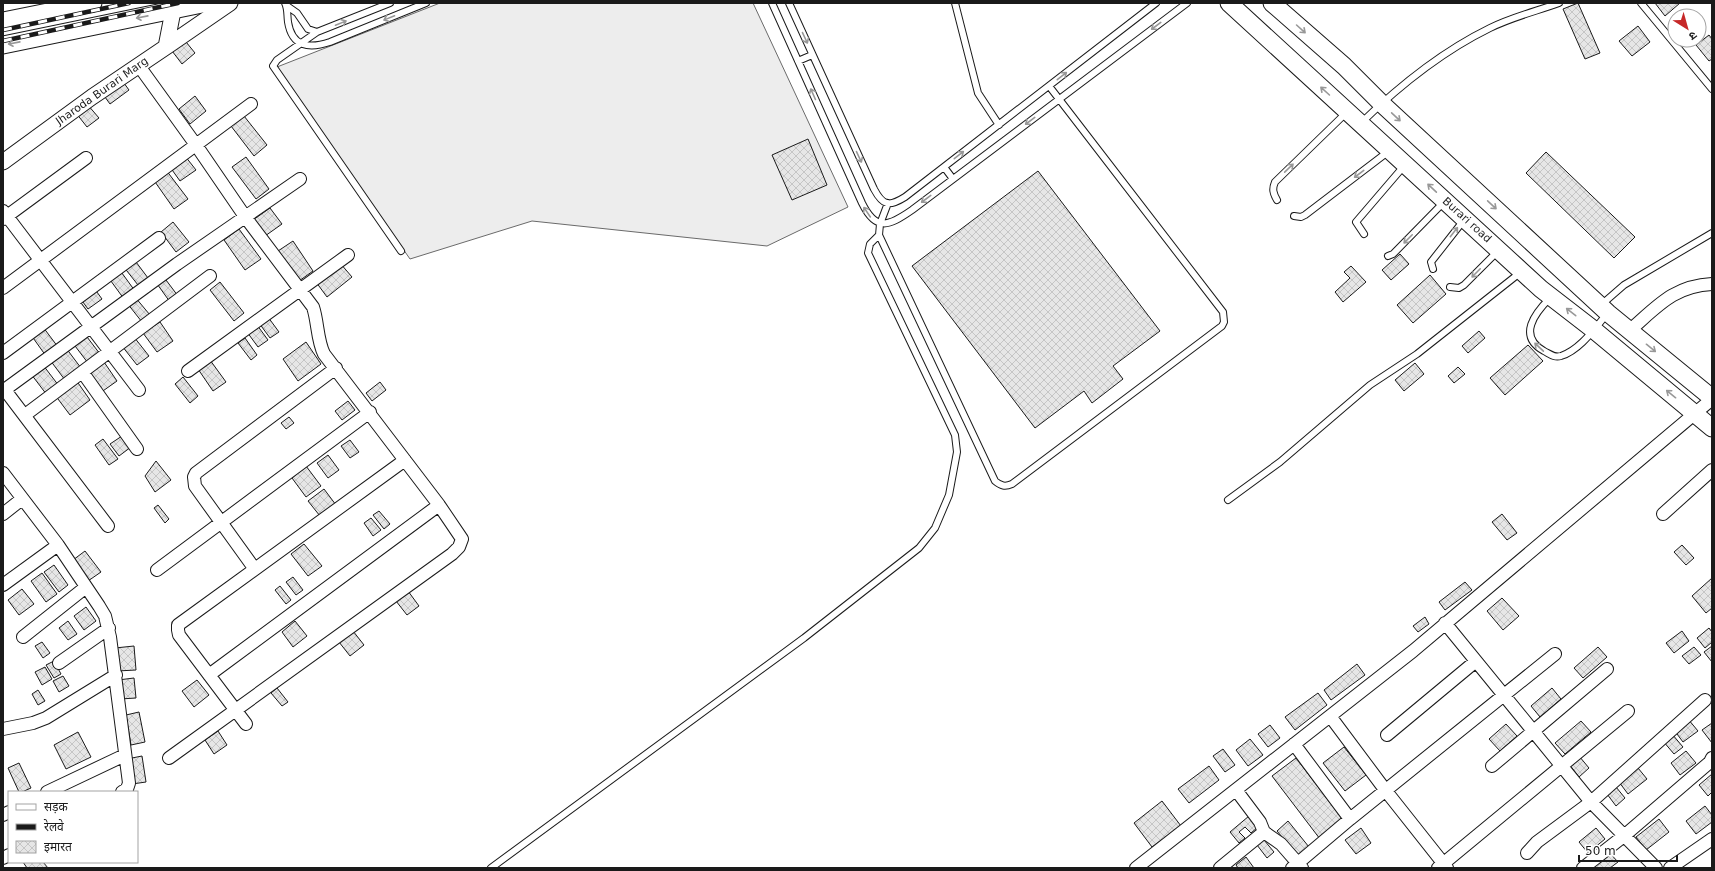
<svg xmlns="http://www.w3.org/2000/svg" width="1715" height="871" font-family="'DejaVu Sans','Noto Sans Devanagari',sans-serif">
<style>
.built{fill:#ededed;stroke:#6a6a6a}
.building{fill:url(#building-cross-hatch);stroke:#1a1a1a}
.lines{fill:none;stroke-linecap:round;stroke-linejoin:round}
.service-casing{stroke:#1a1a1a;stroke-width:8}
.minor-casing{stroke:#1a1a1a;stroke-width:14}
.tertiary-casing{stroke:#1a1a1a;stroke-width:17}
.secondary-casing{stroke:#1a1a1a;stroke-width:19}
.service{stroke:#fff;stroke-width:6}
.minor{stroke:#fff;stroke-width:12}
.tertiary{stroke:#fff;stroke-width:15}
.secondary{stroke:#fff;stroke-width:17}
.rail-casing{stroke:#1a1a1a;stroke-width:4.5}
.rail{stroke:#fff;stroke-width:3;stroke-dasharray:9;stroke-linecap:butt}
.oneway{stroke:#989898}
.labels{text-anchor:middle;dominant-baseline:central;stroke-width:3;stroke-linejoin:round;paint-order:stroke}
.street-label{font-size:11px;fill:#1a1a1a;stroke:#fff}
</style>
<defs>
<pattern id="building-cross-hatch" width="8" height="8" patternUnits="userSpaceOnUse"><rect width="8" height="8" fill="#e6e6e6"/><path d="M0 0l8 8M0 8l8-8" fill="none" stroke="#c5c5c5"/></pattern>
</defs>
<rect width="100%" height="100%" fill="#fff"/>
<path class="built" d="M440,3H753L848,207L767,246L532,221L410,259L277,67Z"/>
<path class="building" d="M1578,3L1600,53L1585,59L1563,9Z
M1655,3H1680L1665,16Z
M1638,26L1650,42L1632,56L1619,41Z
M1709,35L1712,39V59L1709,61L1696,45Z
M182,37L195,53L182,64L169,47Z
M121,79L129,90L110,104L102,93Z
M195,96L206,111L190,124L179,109Z
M87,104L99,118L87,127L76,113Z
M244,116L267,145L254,156L231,126Z
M808,139L827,185L792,200L772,155Z
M1546,152L1635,237L1614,258L1526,173Z
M185,156L196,170L180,181L170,167Z
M246,157L269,189L256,199L232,167Z
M166,170L188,199L174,209L153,179Z
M1038,171L1160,331L1113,366L1123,379L1092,403L1084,391L1035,428L912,266Z
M270,208L282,224L265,236L253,220Z
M173,222L189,242L176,252L161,232Z
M239,229L261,259L245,270L224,240Z
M293,241L313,271L299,281L278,251Z
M1400,254L1409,264L1391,280L1382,270Z
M133,258L148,278L138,285L123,266Z
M340,263L352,277L327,297L316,282Z
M1351,266L1366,282L1343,302L1335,292L1350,278L1344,272Z
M119,269L135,291L124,299L108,277Z
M1430,275L1446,294L1413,323L1397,305Z
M163,276L178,296L170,302L155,281Z
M220,282L244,313L234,321L210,290Z
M94,288L102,299L88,309L80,298Z
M135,297L150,315L142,322L127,303Z
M268,317L279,332L270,338L259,323Z
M160,322L173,341L157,352L143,333Z
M257,325L268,340L258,347L247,332Z
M43,327L58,347L46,356L31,335Z
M1479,331L1485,338L1468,353L1462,346Z
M84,333L100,354L88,363L72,342Z
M134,337L149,356L137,365L122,346Z
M245,338L257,355L251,360L238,343Z
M306,342L321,364L298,381L283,359Z
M1528,345L1543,361L1505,395L1490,378Z
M66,348L81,368L65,380L50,360Z
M210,360L226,382L213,391L198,369Z
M104,362L117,381L100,393L87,374Z
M1415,363L1424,374L1404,391L1395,380Z
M43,365L59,386L47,395L31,374Z
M1458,367L1465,374L1454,383L1448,376Z
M183,377L198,396L190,403L175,384Z
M76,380L90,400L70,415L55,395Z
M380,382L386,390L372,401L366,393Z
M348,401L355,410L342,420L335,411Z
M289,417L294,423L286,429L281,423Z
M122,436L131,447L119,456L110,444Z
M103,439L118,459L109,465L95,445Z
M350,440L359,452L350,458L341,446Z
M328,455L339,470L328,478L317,463Z
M156,461L171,480L155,492L145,476Z
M306,466L321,486L306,497L292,478Z
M324,489L336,505L320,516L308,501Z
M158,505L169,519L165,523L154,508Z
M379,511L390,524L384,529L373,515Z
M1502,514L1517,533L1507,540L1492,522Z
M371,518L381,530L373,536L364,523Z
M304,544L322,566L308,576L291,554Z
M1682,545L1694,558L1686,565L1674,552Z
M85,551L101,572L88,581L73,560Z
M54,565L68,585L59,592L44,572Z
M42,573L57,594L46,602L31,581Z
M293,577L303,590L296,595L286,582Z
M1712,578V608L1706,613L1692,596Z
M1465,582L1472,590L1445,610L1439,602Z
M280,586L291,600L286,604L275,590Z
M22,589L34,604L19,615L8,600Z
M408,591L419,606L407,615L396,601Z
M1502,598L1519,616L1503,630L1487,611Z
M86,607L96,621L84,630L74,616Z
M1425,617L1429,624L1418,632L1413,626Z
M68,621L77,634L68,640L59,628Z
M295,621L307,636L293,647L282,632Z
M1709,628L1712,632V642L1705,648L1697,638Z
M353,631L364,645L350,656L339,642Z
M1682,631L1689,641L1674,653L1666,643Z
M42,642L50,653L43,658L35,646Z
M134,646L136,670L117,671L115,648Z
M1712,646V662L1704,652Z
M1598,647L1607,657L1583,678L1574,668Z
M1694,647L1701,655L1689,664L1682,656Z
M54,661L61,674L54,678L46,665Z
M1357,664L1365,675L1331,700L1324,690Z
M45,667L52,679L42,685L35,672Z
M63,676L69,686L59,692L53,681Z
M134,678L136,698L120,699L118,680Z
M197,680L209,695L194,707L182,691Z
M277,688L288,702L282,706L271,693Z
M1552,688L1561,699L1540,717L1531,706Z
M38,690L45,701L38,705L32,694Z
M1318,693L1327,705L1295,730L1285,717Z
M139,712L145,742L131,745L126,715Z
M1688,719L1698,731L1683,742L1674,730Z
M1581,721L1591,732L1565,754L1555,743Z
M1712,723V743L1702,730Z
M1506,724L1517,736L1500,751L1489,739Z
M1270,725L1280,738L1268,747L1258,734Z
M218,731L227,745L214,754L205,740Z
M78,732L91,757L66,769L54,745Z
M1672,734L1683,747L1674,754L1663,741Z
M1250,739L1263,755L1248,766L1236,750Z
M1344,747L1366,775L1345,791L1323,763Z
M1223,749L1235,765L1225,772L1213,756Z
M1686,751L1696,763L1680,775L1671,763Z
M142,756L146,782L132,784L127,759Z
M1579,756L1589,768L1579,777L1569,764Z
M1296,758L1344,821L1320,839L1272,776Z
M19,763L31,788L22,792H19L8,768Z
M1209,766L1219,780L1189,803L1178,789Z
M1638,768L1647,779L1628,794L1619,782Z
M1712,774V792L1708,796L1699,785Z
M1616,787L1625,798L1616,806L1607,794Z
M1162,801L1181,826L1152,847L1134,823Z
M1705,806L1712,815V822L1696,834L1686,821Z
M1249,816L1258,827L1251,833L1245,827L1239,832L1245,838L1239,843L1230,832Z
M1659,819L1669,832L1646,850L1636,837Z
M1288,821L1309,847L1298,856L1277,831Z
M1361,828L1371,843L1356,854L1345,840Z
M1596,828L1605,839L1588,853L1579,842Z
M1264,840L1274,852L1267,858L1257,845Z
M1607,850L1618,862L1610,868H1590Z
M1246,857L1254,868H1238L1236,865Z
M23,862H43L48,868H27Z"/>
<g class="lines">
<g class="service-casing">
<path id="service" d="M285,3C288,9 287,15 288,22C292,47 309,49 330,42L426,3
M772,3L862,203C876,232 889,226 912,210L1187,3
M789,3L874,189C883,206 889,207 905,197L1156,3
M955,3L978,93L999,125
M1641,3L1712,89
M287,6L297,13L308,29L317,32L390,3
M317,32L277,60L273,66L401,251
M798,61L812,55
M1361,123C1399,86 1443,51 1490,28C1512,17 1537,11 1559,3
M944,167L953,179
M1277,200C1273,193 1272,189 1275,182L1346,113
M888,203L880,224L879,235L995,481C1001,486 1005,487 1012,484L1222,326L1224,322L1223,312L1049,86
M1294,216L1301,217L1305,215L1389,151
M1364,234L1356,222L1404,166
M1388,256L1393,254L1444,202
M1433,269L1431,262L1464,220
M1450,287L1459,288L1464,285L1498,251
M1550,298C1535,313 1517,336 1544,351C1550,354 1554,358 1561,356C1580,350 1595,328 1607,314
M1601,305L1624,285L1712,233
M1228,500L1280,462L1370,385L1417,354L1521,272
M491,868L804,638L919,548L935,528L949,495L957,452L955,435L868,253L870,244L879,235"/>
</g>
<g class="minor-casing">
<path id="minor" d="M139,66L196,145L246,218L313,307C318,322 317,340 324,354L439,505
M3,211L139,390
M3,219L86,158
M3,288L251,104
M1629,331C1657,307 1673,286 1712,284
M3,353L159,238
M188,371L348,255
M83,373L137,449
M25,415L210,276
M3,473L58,545L99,606L105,616L110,637L129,783L127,789L122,792
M3,514L22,499
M1663,514L1712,470
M108,526L8,394L7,388L177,264L300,179
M254,568L195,486L194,477L196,473L336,368
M157,570L370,412
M3,585L58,545
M1445,623L1591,802L1656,868
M23,637L86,587
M59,663L109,628
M1330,716L1386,791L1447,868
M246,724L179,635L178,630V625L405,460
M3,729L33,723L46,718L116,675
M1387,735L1476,661
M1294,744L1350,819
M169,758L452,554L459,547L462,539L439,505L209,675
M1492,766L1607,669
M1236,790L1260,822L1264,832L1281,844L1302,868
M47,792L125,755
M3,815L9,812
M1527,853L1537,842L1591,802L1705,700
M3,858L9,855
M1136,868L1413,651L1712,399
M1220,868L1264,832
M1292,868L1350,819L1555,654
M1438,868L1628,711
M1583,868L1625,835L1710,762L1712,758
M1670,868L1712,839"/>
</g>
<g class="tertiary-casing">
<path id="tertiary" d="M166,47L230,3
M3,162L92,97L166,47L173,11V3"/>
</g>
<g class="secondary-casing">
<path id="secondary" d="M1229,3L1541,289L1594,330L1712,428
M1272,3L1344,66L1381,103L1608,313L1712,398
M3,21L93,3
M3,45L207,3"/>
</g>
<use href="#service" class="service"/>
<use href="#minor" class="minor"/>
<use href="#tertiary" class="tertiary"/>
<use href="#secondary" class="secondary"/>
<g class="rail-casing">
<path id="rail" d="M3,30L129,3
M3,41L178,3"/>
</g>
<use href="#rail" class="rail"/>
</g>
<defs><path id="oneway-shaft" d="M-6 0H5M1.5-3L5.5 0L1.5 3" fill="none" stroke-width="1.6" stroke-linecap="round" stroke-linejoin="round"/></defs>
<g class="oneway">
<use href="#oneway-shaft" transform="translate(142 17) rotate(169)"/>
<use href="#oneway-shaft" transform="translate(389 18) rotate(158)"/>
<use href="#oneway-shaft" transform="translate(341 23) rotate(-22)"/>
<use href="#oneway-shaft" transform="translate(1156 26) rotate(143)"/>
<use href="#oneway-shaft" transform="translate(1301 29) rotate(42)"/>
<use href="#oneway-shaft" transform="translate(805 38) rotate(65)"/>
<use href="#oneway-shaft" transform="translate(14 43) rotate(169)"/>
<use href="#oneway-shaft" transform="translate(1062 76) rotate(-38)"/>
<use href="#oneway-shaft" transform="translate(1325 91) rotate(-138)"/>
<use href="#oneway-shaft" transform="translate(813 94) rotate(-114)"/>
<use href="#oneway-shaft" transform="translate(1396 117) rotate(43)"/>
<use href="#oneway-shaft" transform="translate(1030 121) rotate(143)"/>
<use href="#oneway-shaft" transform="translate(959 155) rotate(-38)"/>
<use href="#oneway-shaft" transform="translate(859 157) rotate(65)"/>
<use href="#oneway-shaft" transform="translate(1289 168) rotate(-44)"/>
<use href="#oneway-shaft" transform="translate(1359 174) rotate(143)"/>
<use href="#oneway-shaft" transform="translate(1432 188) rotate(-137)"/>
<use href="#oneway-shaft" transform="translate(926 199) rotate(143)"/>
<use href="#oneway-shaft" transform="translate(1492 205) rotate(43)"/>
<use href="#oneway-shaft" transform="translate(867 212) rotate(-124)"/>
<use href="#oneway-shaft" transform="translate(1454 232) rotate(-52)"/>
<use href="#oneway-shaft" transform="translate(1408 239) rotate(135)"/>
<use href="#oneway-shaft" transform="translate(1476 273) rotate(135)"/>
<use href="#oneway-shaft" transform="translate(1571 312) rotate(-142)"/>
<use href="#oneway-shaft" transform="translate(1539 347) rotate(-137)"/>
<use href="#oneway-shaft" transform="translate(1651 348) rotate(39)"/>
<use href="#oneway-shaft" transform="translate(1671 394) rotate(-141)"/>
</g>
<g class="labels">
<g class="street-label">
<text transform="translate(102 91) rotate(-35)">Jharoda Burari Marg</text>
<text transform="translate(1467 220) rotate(42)">Burari road</text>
</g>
</g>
<rect width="1715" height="871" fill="none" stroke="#1a1a1a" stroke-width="8"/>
<rect x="8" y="791" width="130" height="72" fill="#ffffff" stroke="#a3a3a3"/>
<rect x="16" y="804" width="20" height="6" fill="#ffffff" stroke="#a3a3a3"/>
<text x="44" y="811" font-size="12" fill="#1a1a1a">सड़क</text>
<rect x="16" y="824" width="20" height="6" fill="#1a1a1a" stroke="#a3a3a3"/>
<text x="44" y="831" font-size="12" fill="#1a1a1a">रेलवे</text>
<rect x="16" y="841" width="20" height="12" fill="url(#building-cross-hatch)" stroke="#a3a3a3"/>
<text x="44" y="851" font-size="12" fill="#1a1a1a">इमारत</text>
<g transform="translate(1687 28) rotate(143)"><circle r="19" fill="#ffffff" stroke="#a3a3a3"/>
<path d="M0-3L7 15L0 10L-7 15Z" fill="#c62828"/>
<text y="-6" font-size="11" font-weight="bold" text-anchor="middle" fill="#1a1a1a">उ</text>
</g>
<path d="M1579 855v6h98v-6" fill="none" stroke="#1a1a1a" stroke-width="2"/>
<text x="1585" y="855" font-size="12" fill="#1a1a1a" stroke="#ffffff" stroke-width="3" paint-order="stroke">50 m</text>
</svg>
